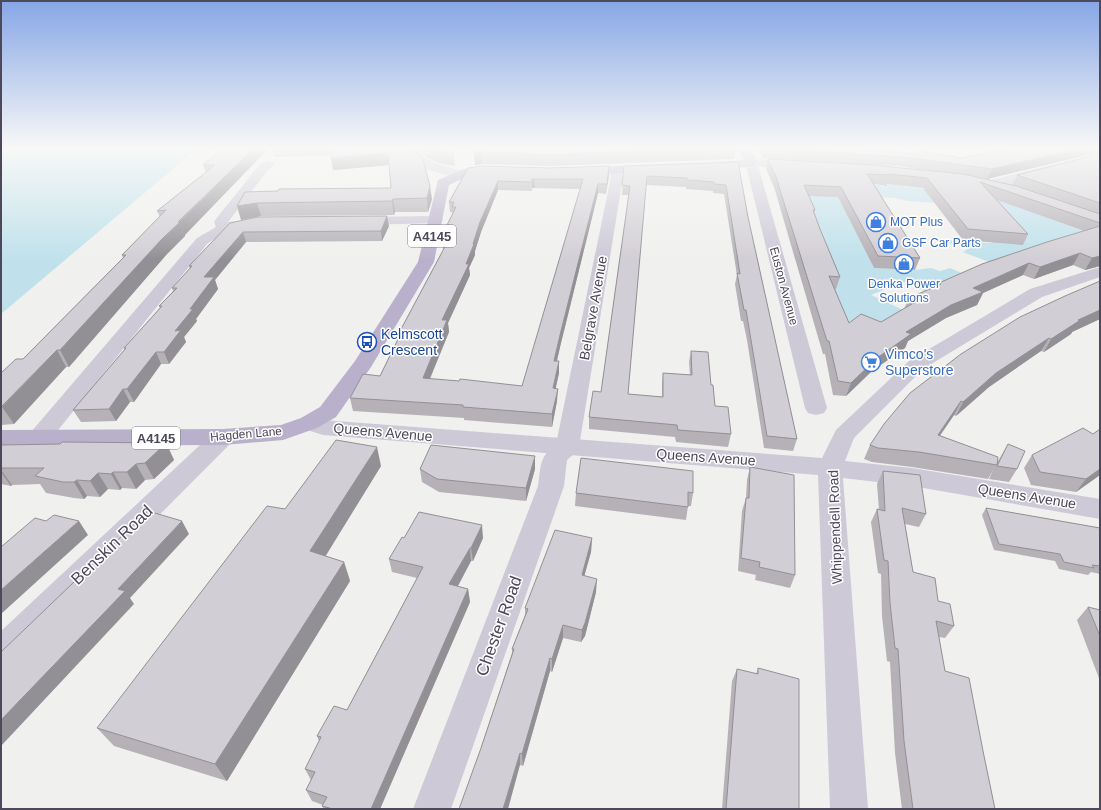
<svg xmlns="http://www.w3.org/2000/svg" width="1101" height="810" font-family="Helvetica,sans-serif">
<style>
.green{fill:#c0e1eb}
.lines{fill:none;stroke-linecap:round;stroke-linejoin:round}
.minor{fill:#cdc9d7;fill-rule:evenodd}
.tertiary{fill:#cdc9d7;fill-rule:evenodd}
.primary{fill:#b9b0cb;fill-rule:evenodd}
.wall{fill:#b5b1b7;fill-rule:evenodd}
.shaded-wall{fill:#939095}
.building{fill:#d2ced5;stroke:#939095;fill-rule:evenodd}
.labels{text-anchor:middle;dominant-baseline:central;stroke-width:3;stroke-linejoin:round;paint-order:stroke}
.far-shop-label{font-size:12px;fill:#366cbe;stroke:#fff;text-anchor:start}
.far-street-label{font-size:12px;fill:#4d485a;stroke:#fff}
.shield{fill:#fff;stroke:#827f8c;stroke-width:1}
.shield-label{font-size:13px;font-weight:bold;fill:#4d485a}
.street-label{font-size:14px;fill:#4d485a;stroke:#fff}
.transit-label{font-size:14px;fill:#164399;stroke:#fff;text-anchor:start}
.shop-label{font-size:14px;fill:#366cbe;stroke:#fff;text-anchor:start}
.near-street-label{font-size:17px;fill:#4d485a;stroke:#fff}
</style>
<rect width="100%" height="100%" fill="#f0f0ee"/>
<path class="green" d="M1,147H320L193,152L1,314Z
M795,182L860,183L886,186L889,184L998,200L1097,236L1002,267L963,252L971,247C961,241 945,247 936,239L992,243L965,205L908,201L895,198L838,195L874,268L915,270L931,268L940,271L950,268L964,274L929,293L904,282L871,295L914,315L903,321L839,324L825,288L835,289Z"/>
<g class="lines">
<path class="minor" d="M410,147H420L423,157L437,164L461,171L463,174L461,177L457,178L429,170L413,161Z
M1100,153V161L989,190L984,189L983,186L987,181Z
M750,159L754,160L759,169L827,408L824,413L816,415L808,413L805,408L747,169L744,163L746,160Z
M268,161L272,162L274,165L268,170L228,222L257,219L262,220L264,223L262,226C238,232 229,228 207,244L47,444L39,446L31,444L27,438L31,432L197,238L216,227L214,222L216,219L260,164Z
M614,166L618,167L623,177L579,447L575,453L567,460L564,486L451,809H413L538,486C541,466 539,457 556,444L611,177L608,170L610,167Z
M436,216L441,217L443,220L441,223L359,225L354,224L352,221L354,218L359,217Z
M223,429L231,431L235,437L231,443L12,663L1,667V631L215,431Z"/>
<path class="tertiary" d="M750,159L797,161L801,162L803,165L801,168L797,169L746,166L744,163L746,160Z
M1100,267V277L1042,297L923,369L854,438L845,461L912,468L1100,499V519L912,486L843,478L868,809H830L818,475L323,435L301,428L298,423L301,418L309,416L323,420L822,458L836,430L909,361L1030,289Z"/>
<path class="primary" d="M735,147H746L755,155L756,163L754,166L708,171L704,170L702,167L704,164L708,163L744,160L743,156Z
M654,165L658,166L660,169L658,172L580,175L576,174L574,171L576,168L580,167Z
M488,166L500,167L502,170L500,173L470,175L449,185L434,262L371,367L336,417L317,428L283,440L223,445L1,446V430L223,429L281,425L301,418L320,407L355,361L418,262L438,180L464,169Z"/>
</g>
<path class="wall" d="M224,147L185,235V236L167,254L69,367H66L14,424L1,425V373L23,359L123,258L122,255L160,217L157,211L206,173L203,165Z
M271,147H409L410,149L432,199L428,212H395L394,215L261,216L241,220L245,192L391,188L389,165L333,170L331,158V155L274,157Z
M421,147H452L454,154L455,166L438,163L424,156Z
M478,147H737L734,159L549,166L482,164L475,165L474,153Z
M758,147H850V148L962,158L1100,147V152L987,179H983L1012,185L1017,175L1100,154V266L1085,270L1073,265L1034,279L1023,275L983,293L977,305L946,318L908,341L905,348L872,371L846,396L833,395L825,354H823L774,187L766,169L768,159L862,164L762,158ZM873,165L899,166L929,171ZM874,184L887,186V184L923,188L963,240L1023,245L1028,234L997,200L1084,231L939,283L938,285L909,298L904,309L881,322L849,323L834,289H836L840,277L820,229L814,213L815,210L809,196L838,197L874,268L915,270L920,258Z
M738,162L748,217L797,439L793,451L764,448L747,340L743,321H741L735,284L737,275L724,194L713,193V191L686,189V187L646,185L628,394L662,397V384L663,373L690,375L689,362L691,351L711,385L715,406L731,434L728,447L676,442L675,437L589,429V417L601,392L629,195H622L624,166Z
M468,168L609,175L606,194L598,193L560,347L557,361H559V373L555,389L557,401L552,427L464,420V418L353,411L350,398L380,376L400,335V331L443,250L442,241L447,230V225L453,214L452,212H450L449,202ZM532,188L581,189L522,386L430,379L449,332L448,323L470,275L469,268L475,255V251L481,232L498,190L532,191Z
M230,223L389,226L382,241L246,242L215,280L218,289L196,319L197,321L184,337L186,342L169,364H161L134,402H130L116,421L81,422L73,410L125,349L124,348L160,308L159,306L173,291L172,288L190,269L189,266Z
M1100,281V319L1072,332L1071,334L1044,352L1041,351L989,387L956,416L954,415L940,436L997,463L1008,444L1017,469L1009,482L989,479L993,470L988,479L912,467L872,462L864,459L870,445Z
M1100,429V475L1076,492L1031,485L1024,468L1032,455L1093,434Z
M166,443L174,460L154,479L145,480L136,489L122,488L120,490L108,489L100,497L87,496L84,499L74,498L46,493L40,484L12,485L11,486L1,484V445Z
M581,458L693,493L691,506H688L686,520L575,506L576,493Z
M381,466L325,556L344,562L350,581L227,781L114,746L97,728L285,509Z
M750,467L795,575L790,588L755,580L756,575L738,571L742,511L746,498L747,480Z
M420,469H535L526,501L439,492L422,482Z
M883,471L926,514L919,527L905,524L913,572L938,601L954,626L945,638L939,637L945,671L983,751L995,809H902L895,753L890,662L887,661L882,616L881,574L878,573L871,522L877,509L879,510L877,484Z
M986,508L1100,528V574L1091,572L1088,575L1059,569L1055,561L994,550L982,515Z
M404,538H483L473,561H471L458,586L468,589L470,602L380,809H324L322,806L323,805L312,801L306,790L311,780L305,769L319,741L317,736L347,710L417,578L392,572L389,559Z
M592,538L591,552L584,576L596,592L585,636L581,642L563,638L552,672L550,671L523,766L520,765L481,748L512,653V649L525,615V608Z
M1088,607L1100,610V681L1077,620Z
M758,668L799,809H722L732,681L737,669L756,674Z"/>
<path class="shaded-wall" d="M255,147H270L185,235V236L167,254L69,367L60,350L161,240Z
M1086,147H1100V152L987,179L992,169Z
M481,152L482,164L475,165L474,153Z
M388,153L389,165L333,170L331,158Z
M609,166V175L606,194L607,184Z
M532,179H534L535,188H532V191Z
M498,181V190L481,232L475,251V255L469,268L470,275L448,323L449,332L425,390L423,378L442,320L466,264L480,222Z
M598,184V193L560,347L554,373V361L560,335Z
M430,186L432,199L428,212L427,198Z
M393,199L395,212L394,215L392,201Z
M257,203L261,216L241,220L237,206Z
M387,216L389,226L382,241L381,231Z
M243,232L246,242L215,280L218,289L196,319L197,321L184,337L186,342L169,364L164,352L175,331L190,309L204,277Z
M1080,253L1073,265L1034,279L1040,267Z
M1100,256V266L1085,270L1092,258Z
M1029,263L1023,275L983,293L977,305L946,318L908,341L905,348L872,371L846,396L851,383L877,358L906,332L973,288Z
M1100,310V319L1072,332L1071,334L1044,352L1051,339L1078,320Z
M1049,338L1041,351L989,387L956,416L963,402L996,373Z
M57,350L66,367L14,424L2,407Z
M156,352L161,364L134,402L127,389Z
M559,361V373L553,401V388Z
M123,389L130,402L116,421L109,409Z
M558,389L557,401L552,427V414Z
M961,401L954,415L930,449L938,435Z
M166,443L174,460L154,479L145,463Z
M377,447L381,466L317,570L310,551Z
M535,456V469L526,501V488Z
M136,464L145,480L136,489L127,472Z
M1100,469V475L1076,492L1086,479Z
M1,470L12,485L11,486L1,472Z
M113,472L122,488L120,490L111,474Z
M98,473L108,489L100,497L90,481Z
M77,480L87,496L84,499L74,482Z
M79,521L88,535L1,614V590Z
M182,521L189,534L130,598L134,604L1,746V720L118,589Z
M482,525L483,538L473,561L471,548Z
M592,538L591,552L581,588L582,575Z
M470,548L471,561L452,597L449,584Z
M344,562L350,581L227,781L215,764Z
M597,579L596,592L585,636L581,642L582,630Z
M468,589L470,602L380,809H371Z
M563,625V638L552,672V659Z
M550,658V671L523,766L522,754Z
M520,753V765L508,809H503Z"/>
<path class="building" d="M224,147H255L178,222H180L161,240L60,350H57L1,407V373L16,359H23L126,255H122L166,210L157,211L215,165H203Z
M332,147H409L410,149L422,156L430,186L427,198L393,199L392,201L257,203L237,206L245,192L278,191L279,189L391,188L388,153L331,158Z
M428,147H452L454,154L436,150Z
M478,147H737L549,155L481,152L474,153Z
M763,147H850V148L919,154L920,151L962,158L1018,147H1086L992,169L903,157L764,148Z
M1100,154V203L1017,175Z
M768,159L872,165L963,174L1016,186L1100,214V223L980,182L1028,234L968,229L927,178L889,174L890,175L867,174L920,258L878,256L841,187L804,185L815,210H813L820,229L840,277L829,276L849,323L861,314L881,322L917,301L909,298L941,284L939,283L982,264L1047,242L1100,226V256L1092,258L1080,253L1040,267L1029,263L973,288L983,292L951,305L906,332L911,334L877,358L851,383L838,381L829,341H827L776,177Z
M738,162L748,217L797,439L767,436L746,310H744L737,273L740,274L726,185L714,184V182L687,180V178L647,176L628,394L663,397V373L692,375L691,351L708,352L711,385H713L715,406L728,407L731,434L678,430L677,425L589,417L593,391L601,392L630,186L622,185L624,166Z
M482,166L549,168L609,166L607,184H598L560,335L554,361H559L553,388L558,389L552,414L463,407V405L350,398L363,374L380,376L402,331H400L448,241H442L450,225H447L456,207H452L454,202H449L468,168ZM532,179H583L522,386L460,379L459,381L423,378L447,320H442L469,264H466L474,244H473L480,222L498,181L532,182Z
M387,216L381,231L243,232L204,277H214L190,309H193L175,331L181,330L164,352H156L127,389H123L109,409L73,410L126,348H124L162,306H159L177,288H172L192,266H189L230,223L258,217Z
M1100,281V310L1078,320L1079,321L1051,339L1049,338L996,373L963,402L961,401L938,435L998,457L997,465L919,452L878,448L870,445L884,424L910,393L961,354L1020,317L1065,296Z
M1083,428L1093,434L1100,429V469L1086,479L1040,472L1032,455Z
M336,440L377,447L310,551L344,562L215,764L97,728L267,506L285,509Z
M62,442L166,443L145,463L136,464L127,472H113L111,474L98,473L90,481L77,480L74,482H63L35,476L44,468H1V445L60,444Z
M1008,444L1025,451L1017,469L997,466Z
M431,445L535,456L526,488L437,479L420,469Z
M581,458L693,471V493L688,492V507L576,493Z
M750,467L794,475L795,575L759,567L760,562L741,558L746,498H749Z
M883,471L920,475L926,514L902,508L913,572L935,578L938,601L950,604L954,626L936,621L945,671L969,678L983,751L995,809H913L904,741L898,649L895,648L890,603L888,561L884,560L877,509L885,511Z
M986,508L1100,528V566L1092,565L1094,568L1064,562L1060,554L999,544Z
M148,511L182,521L118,589L125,591L1,720V652Z
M419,512L482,525L471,548H470L449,584L468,589L371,809H333L322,806L327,797L306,790L315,772L305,769L321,737L317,736L334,706L347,710L423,567L389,559L402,537L404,538Z
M54,515L79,521L1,590V547L35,518L46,521Z
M555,530L592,538L582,575L597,579L585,623L582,630L563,625L552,659L550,658L522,754L520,753L503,809H459L481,748L514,649H512L528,609L525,608Z
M1088,607L1100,610V636Z
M758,668L799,679V809H726L737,669L758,674Z"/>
<linearGradient id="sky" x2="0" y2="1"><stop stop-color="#86a6e6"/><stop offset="0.57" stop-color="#f8f8f7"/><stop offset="1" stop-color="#f8f8f7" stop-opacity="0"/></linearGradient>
<rect width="1101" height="260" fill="url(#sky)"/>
<defs>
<g id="shop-ring" transform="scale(1)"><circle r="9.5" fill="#fff" stroke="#3f7fe0" stroke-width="1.5"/><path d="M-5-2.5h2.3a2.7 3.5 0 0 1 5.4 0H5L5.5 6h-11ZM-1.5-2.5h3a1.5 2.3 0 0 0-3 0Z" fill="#3f7fe0"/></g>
<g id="bus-ring" transform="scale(1)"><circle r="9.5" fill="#fff" stroke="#1a4fb4" stroke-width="1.5"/><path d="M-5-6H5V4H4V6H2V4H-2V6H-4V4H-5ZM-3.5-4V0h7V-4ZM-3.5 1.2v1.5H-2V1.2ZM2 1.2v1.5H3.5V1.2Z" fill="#1a4fb4"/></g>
<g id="supermarket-ring" transform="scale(1)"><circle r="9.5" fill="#fff" stroke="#3f7fe0" stroke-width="1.5"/><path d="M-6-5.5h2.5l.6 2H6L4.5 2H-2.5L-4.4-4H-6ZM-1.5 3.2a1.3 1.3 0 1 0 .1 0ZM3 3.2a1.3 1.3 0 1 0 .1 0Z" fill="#3f7fe0"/></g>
</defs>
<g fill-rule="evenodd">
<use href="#shop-ring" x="876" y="222"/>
<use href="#shop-ring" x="888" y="243"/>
<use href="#shop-ring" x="904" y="264"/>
<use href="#bus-ring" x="367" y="342"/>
<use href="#supermarket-ring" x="871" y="362"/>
</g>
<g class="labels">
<g class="far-shop-label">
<text x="890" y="222">MOT Plus</text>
<text x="902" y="243">GSF Car Parts</text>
<text x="904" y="284" text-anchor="middle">Denka Power<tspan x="904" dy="14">Solutions</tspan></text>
</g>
<g class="far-street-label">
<text transform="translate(784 286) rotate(75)">Euston Avenue</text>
<text transform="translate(246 434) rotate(-5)">Hagden Lane</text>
</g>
<g class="shield">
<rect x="408" y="225" width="48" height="22" rx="3"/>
<rect x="132" y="427" width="48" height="22" rx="3"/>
</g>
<g class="shield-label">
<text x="432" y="236">A4145</text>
<text x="156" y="438">A4145</text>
</g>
<g class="street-label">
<text transform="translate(593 308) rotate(-80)">Belgrave Avenue</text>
<text transform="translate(383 432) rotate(5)">Queens Avenue</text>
<text transform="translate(706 457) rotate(4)">Queens Avenue</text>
<text transform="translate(1027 496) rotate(9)">Queens Avenue</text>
<text transform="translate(835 527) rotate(-92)">Whippendell Road</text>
</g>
<g class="transit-label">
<text x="381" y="334">Kelmscott<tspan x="381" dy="16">Crescent</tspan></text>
</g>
<g class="shop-label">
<text x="885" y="354">Vimco's<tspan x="885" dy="16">Superstore</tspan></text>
</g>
<g class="near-street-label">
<text transform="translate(112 545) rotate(-44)">Benskin Road</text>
<text transform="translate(499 626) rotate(-70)">Chester Road</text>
</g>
</g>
<rect width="1101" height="810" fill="none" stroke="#4d485a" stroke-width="4"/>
</svg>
